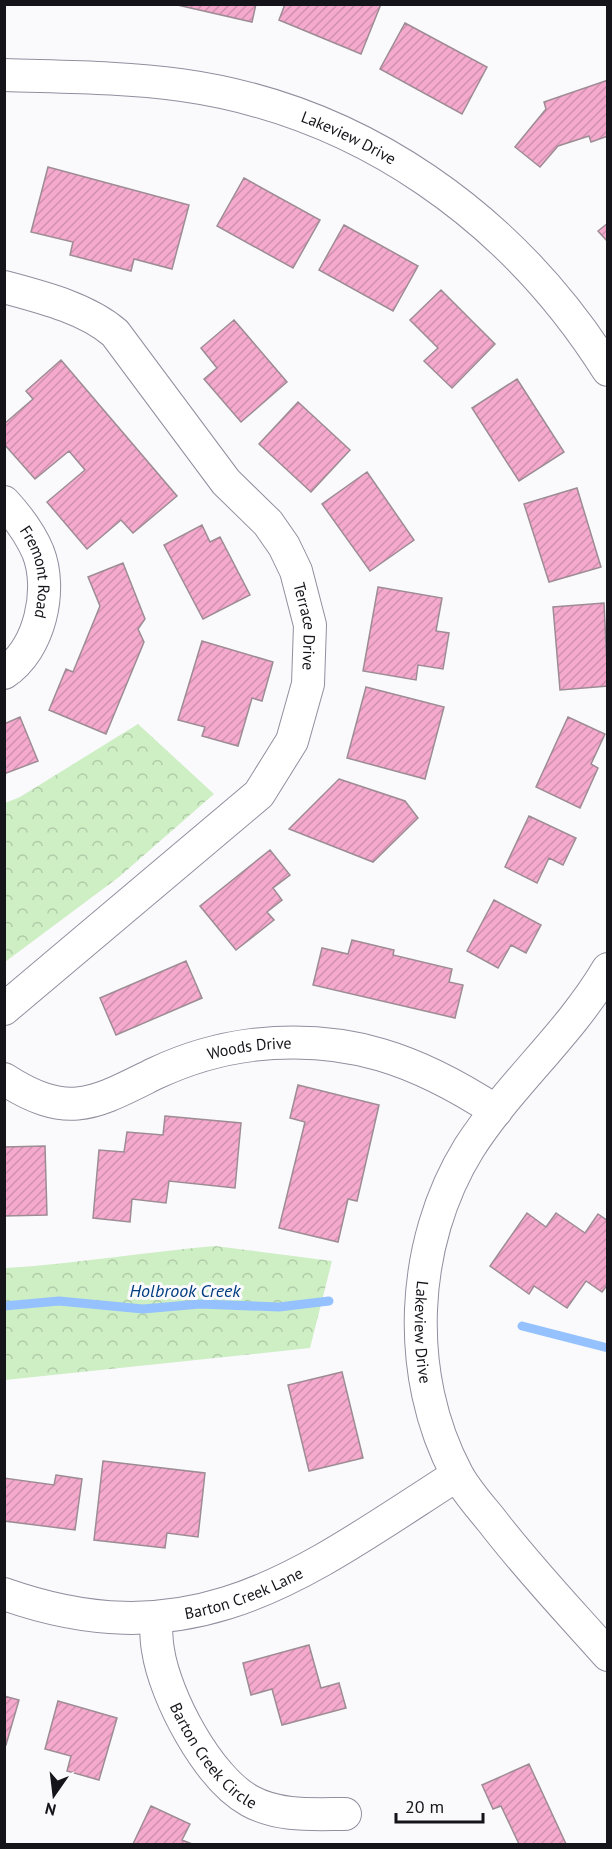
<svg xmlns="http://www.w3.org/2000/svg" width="612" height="1849" font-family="'PT Sans',sans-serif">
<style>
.forest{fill:url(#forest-crowns)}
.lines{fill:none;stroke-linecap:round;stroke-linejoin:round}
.stream{stroke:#95c2fe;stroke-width:9}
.building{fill:url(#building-hatch);stroke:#9d8c94;stroke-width:1.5}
.minor-casing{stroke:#918f9e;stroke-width:34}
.minor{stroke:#fff;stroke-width:32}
.labels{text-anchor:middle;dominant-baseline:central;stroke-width:6;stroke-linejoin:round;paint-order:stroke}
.street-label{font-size:16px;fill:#15141a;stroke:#fafafd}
.water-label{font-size:18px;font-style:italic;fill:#003c80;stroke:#fafafd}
</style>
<defs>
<pattern id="forest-crowns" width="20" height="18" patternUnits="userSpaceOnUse" patternTransform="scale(1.5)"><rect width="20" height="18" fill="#ceeec4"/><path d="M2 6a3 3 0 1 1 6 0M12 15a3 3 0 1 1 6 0" fill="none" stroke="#b0cba8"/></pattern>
<pattern id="building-hatch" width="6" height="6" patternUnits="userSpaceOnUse" patternTransform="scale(1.5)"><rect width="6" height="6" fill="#f4a9cd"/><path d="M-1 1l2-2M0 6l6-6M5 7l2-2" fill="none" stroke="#d091af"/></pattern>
</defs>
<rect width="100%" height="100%" fill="#fafafd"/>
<path class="forest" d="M138,724L214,794L119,877L5,962V803L20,797Z
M215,1246L332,1261L310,1348L5,1380V1268C75,1264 145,1252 215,1246Z"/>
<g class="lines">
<path class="stream" d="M4,1306L59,1301L143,1309L200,1304L279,1307L329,1301
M522,1326L608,1348"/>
</g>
<path class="building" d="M173,4H256L252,22Z
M285,4H381L361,54L279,20Z
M405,23L487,67L462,114L380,69Z
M608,80V136L591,142L589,136L558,146L540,167L515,147L546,109L544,102Z
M48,167L189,205L172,269L134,259L131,271L70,255L73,242L31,232Z
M244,178L320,220L293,268L217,226Z
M608,223V242L598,231Z
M344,225L418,266L393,311L319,270Z
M441,290L495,344L452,388L424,361L438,348L410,320Z
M234,320L287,382L241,422L204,379L217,368L201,348Z
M61,360L177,496L133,533L121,520L87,549L47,502L85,470L69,451L35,479L4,444V424L33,399L26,391Z
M517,379L564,452L519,481L472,408Z
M298,402L350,450L311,492L259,444Z
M367,472L414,540L370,571L322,504Z
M577,488L601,567L549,582L524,504Z
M202,525L210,542L220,537L250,595L203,619L164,545Z
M123,563L145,619L138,629L144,642L106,734L49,710L66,669L73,672L100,606L88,577Z
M378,587L442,598L436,631L449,633L443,669L418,665L416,680L363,671Z
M604,603L608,686L560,690L553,607Z
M202,641L273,662L262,701L252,698L238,746L202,736L205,727L178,720Z
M366,687L444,707L425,779L347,758Z
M20,717L38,761L4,774V724Z
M568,717L605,734L591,764L598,768L580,808L536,787Z
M339,779L405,801L418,818L373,862L289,829Z
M529,816L576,838L563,865L549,858L537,883L505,867Z
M270,850L290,875L273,888L282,900L267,912L274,920L236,950L200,906Z
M494,900L541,925L526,953L511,945L498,968L467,951Z
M352,940L394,950L393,955L452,969L449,982L463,985L455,1018L313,985L322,948L348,954Z
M186,961L202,998L116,1035L100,998Z
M298,1085L379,1105L357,1201L348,1199L338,1242L279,1228L305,1122L290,1118Z
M165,1116L241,1123L235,1188L169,1181L166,1203L132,1199L130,1222L93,1218L99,1150L124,1152L127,1132L163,1135Z
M45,1146L47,1215L4,1216V1147Z
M527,1213L546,1227L556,1213L585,1233L598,1214L608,1221V1284L602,1292L586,1281L567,1308L534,1286L529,1294L490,1266Z
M342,1372L363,1458L309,1471L288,1385Z
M103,1461L205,1473L198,1537L167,1533L165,1548L94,1540Z
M56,1475L82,1479L75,1530L4,1521V1478L54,1485Z
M309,1645L321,1688L339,1683L346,1708L282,1725L272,1689L251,1695L243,1663Z
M4,1696L19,1700L6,1745L4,1744Z
M58,1701L117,1718L99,1780L67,1771L71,1756L45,1749Z
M529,1764L566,1844H519L501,1806L493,1809L482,1785Z
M151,1806L190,1824L182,1840L192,1844H133Z"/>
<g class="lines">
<g class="minor-casing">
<g id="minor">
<path id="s1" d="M4,75C63,77 123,77 181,85C361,110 512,218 608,370"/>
<path id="s2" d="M4,287C41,297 86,308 115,333L226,482L268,523L284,546L296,571L310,625L308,684L292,741L259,794L4,1009"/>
<path id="s3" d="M4,502C17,516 30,533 38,552C53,590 40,649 4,673"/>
<path id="s4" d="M608,969C569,1035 510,1084 469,1148C410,1243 404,1375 457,1474C466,1491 480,1506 492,1521C528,1568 569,1611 608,1655"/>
<path id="s5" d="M4,1079C69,1121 95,1103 156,1073C186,1059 220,1049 252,1045C348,1034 418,1060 496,1111"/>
<path id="s6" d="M4,1594C196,1662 304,1573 457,1475"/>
<path id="s7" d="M156,1618C156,1629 156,1640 158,1650C165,1697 208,1778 250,1801C279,1817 314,1814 345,1814"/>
</g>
</g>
<use href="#minor" class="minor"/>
</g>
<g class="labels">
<g class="street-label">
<text stroke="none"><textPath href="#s1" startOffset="354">Lakeview Drive</textPath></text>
<text stroke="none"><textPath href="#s3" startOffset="80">Fremont Road</textPath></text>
<text stroke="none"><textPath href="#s2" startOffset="478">Terrace Drive</textPath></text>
<text stroke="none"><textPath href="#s5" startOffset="261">Woods Drive</textPath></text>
<text stroke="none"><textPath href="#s4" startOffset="420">Lakeview Drive</textPath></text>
<text stroke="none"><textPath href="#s6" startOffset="246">Barton Creek Lane</textPath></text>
<text stroke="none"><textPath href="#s7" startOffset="154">Barton Creek Circle</textPath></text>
</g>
<g class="water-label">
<text x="185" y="1290">Holbrook Creek</text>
</g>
</g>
<rect width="612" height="1849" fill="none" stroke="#15141a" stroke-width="12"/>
<g transform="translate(54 1795) rotate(194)" stroke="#fafafd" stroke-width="4.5" paint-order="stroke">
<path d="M0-4.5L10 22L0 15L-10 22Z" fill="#15141a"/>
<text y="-9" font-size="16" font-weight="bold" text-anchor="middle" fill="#15141a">N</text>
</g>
<path d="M396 1813v9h87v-9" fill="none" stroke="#15141a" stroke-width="3"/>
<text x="405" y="1813" font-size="18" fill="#15141a" stroke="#fafafd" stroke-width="4.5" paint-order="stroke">20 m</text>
</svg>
